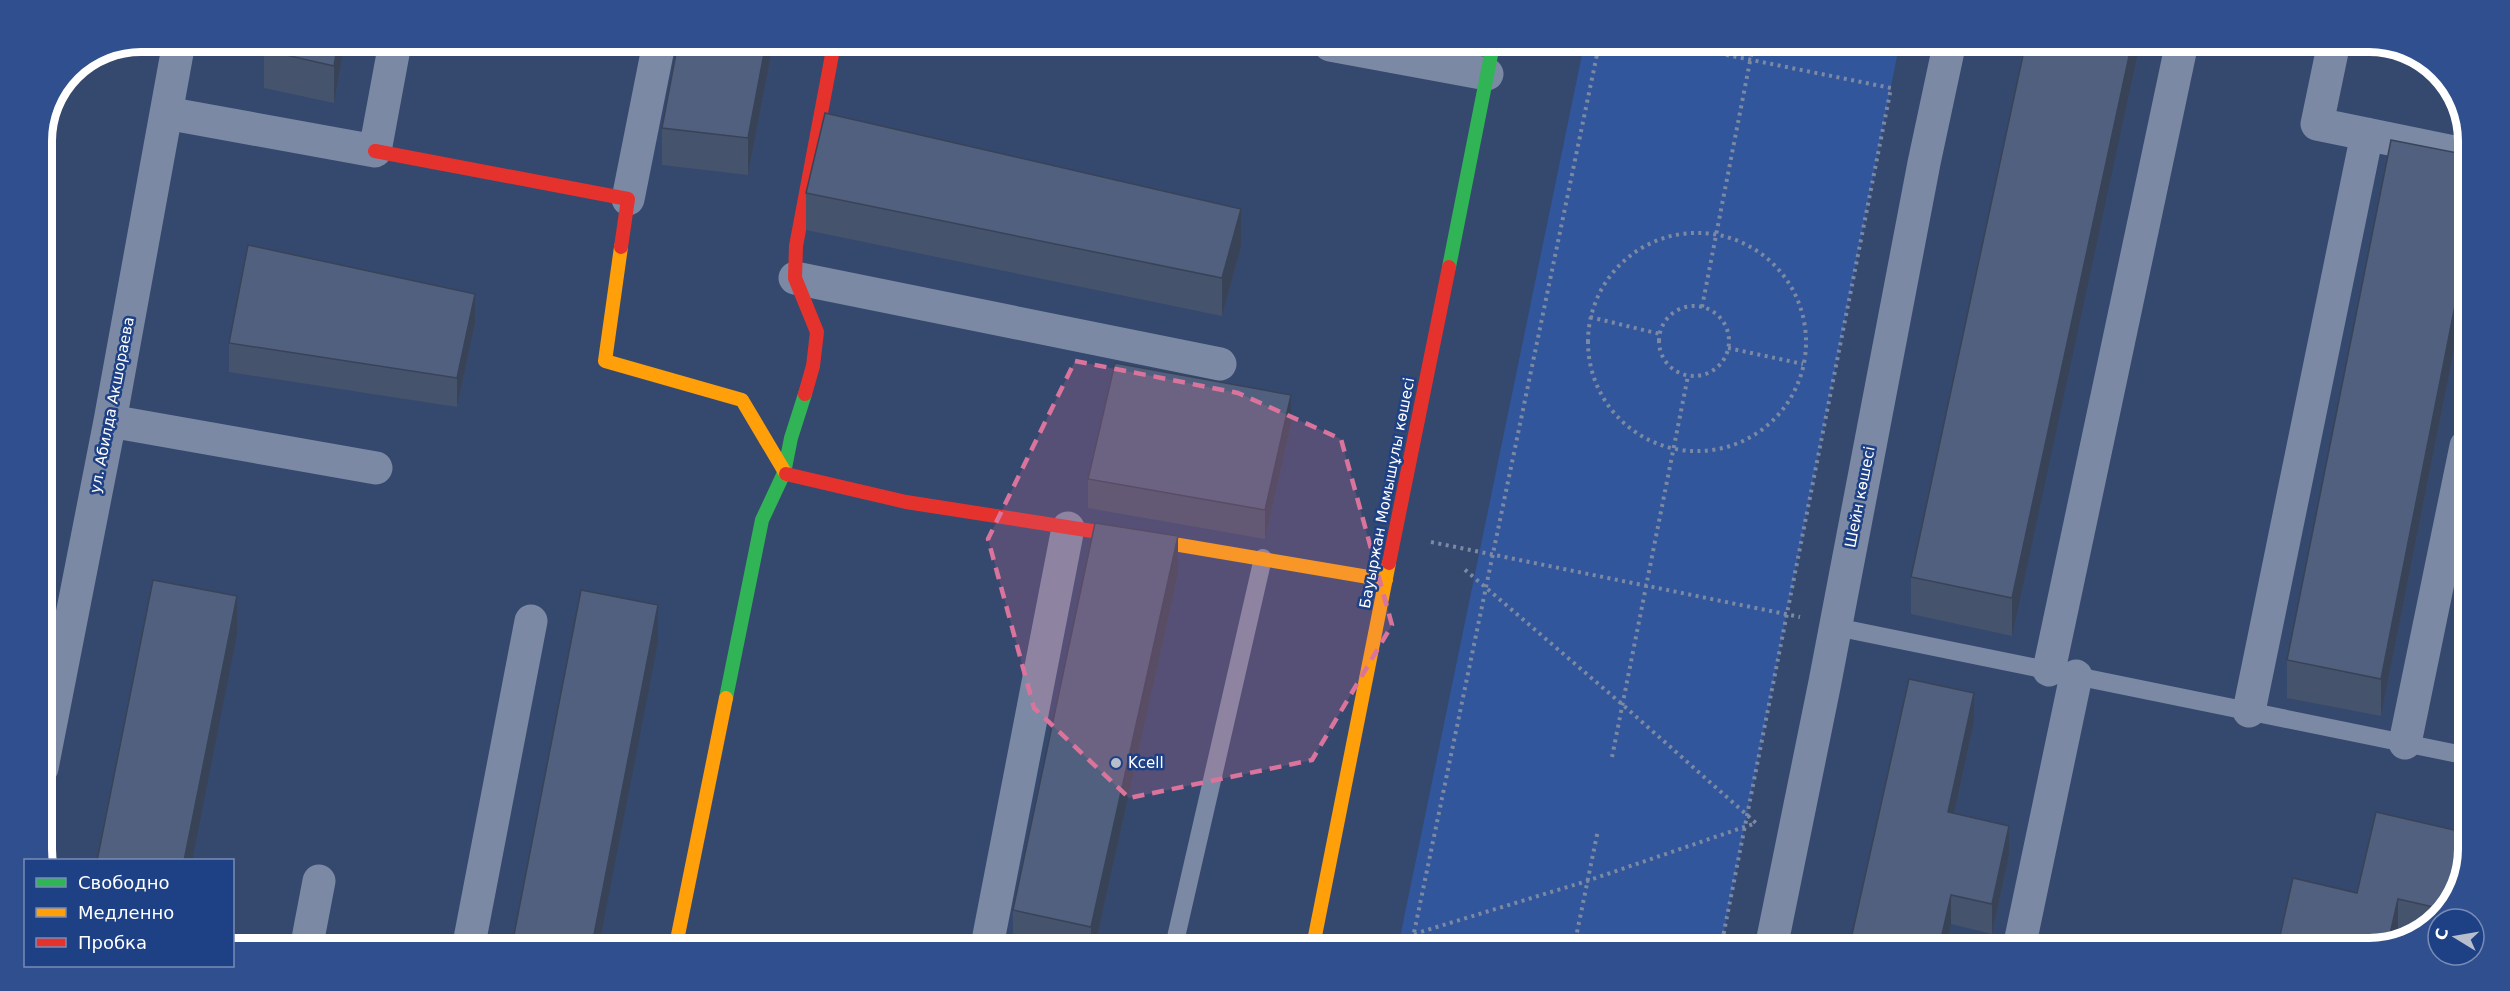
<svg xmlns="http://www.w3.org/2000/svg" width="2510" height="991" font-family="'DejaVu Sans',sans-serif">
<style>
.green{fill:#32569b}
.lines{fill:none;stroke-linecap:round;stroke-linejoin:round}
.path{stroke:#7b89a4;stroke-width:4;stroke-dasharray:3 4.5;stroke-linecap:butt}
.lane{stroke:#7b89a4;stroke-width:18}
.street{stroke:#7b89a4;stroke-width:33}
.fast{stroke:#30b455;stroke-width:14}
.slow{stroke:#ff9f0a;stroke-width:14}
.jam{stroke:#e5322d;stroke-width:14}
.wall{fill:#46536c}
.shaded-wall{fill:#394358}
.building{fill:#51607e;stroke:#394358;stroke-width:1.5}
.marked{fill:#da749d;fill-opacity:0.2;stroke:#da749d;stroke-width:4.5;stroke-dasharray:12 8;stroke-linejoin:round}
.poi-dot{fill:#b8bfcc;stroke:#1e4085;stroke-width:2}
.labels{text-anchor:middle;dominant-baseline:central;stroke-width:5;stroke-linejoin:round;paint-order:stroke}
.street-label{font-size:15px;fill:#fff;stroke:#1e4085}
.poi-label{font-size:15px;fill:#fff;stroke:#1e4085;text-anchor:start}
.rim{fill:none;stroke:#fff;stroke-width:8}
</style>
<rect width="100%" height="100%" fill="#35486e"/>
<path class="green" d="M1584,45L1899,46L1721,947H1398Z"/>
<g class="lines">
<path class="path" d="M1682,46L1891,88L1721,947
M1588 342a109 109 0 1 1 218 0a109 109 0 1 1-218 0Z
M1659 341a35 35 0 1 1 70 0a35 35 0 1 1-70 0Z
M1702,307L1753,46
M1590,317L1660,334
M1728,348L1803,364
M1431,542L1800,617
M1612,757L1688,376
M1414,934L1587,881L1756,823L1623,705L1463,568
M1411,947L1599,45
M1574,947L1598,830"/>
<path class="lane" d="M1836,627L2463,755
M1174,946L1263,558"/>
<path class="street" d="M1330,45L1487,74
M2333,47L2317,124L2468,155
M166,113L375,151L395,43
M628,199L659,43
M795,278L1220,364
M110,421L376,468
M2049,670L2181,47
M2249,711L2367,134
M2405,743L2466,446
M42,768L110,421L179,42
M307,944L319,881
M469,944L531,621
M987,946L1068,528
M1771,948L1825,682L1924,163L1949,46
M2019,948L2076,676"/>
<path class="fast" d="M1449,267L1493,45
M726,698L762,520L784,473L791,438L805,394"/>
<path class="slow" d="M621,247L605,361L742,400L786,474
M1150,540L1386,580
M676,945L726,698
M1313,946L1389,563"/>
<path class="jam" d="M375,151L628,199L621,247
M805,394L813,366L817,332L795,278L796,246L834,44
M786,474L906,502L1150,540
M1389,563L1449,267"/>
</g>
<path class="wall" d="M345,42L334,103L264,88V50Z
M773,44L748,175L662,165V128Z
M2025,46L2012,636L1911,614V577Z
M2468,155L2467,284L2381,716L2287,698V660Z
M806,193L1241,247L1222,316L806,230Z
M475,323L457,407L229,372V343Z
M1291,424L1265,539L1088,508V479Z
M1178,574L1095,946H1013V910Z
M1974,722L1954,813L2009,855L1992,934L1951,924L1849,948Z
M2463,882L2424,932L2420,933L2398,929L2396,941L2369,949L2357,893Z"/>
<path class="shaded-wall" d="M338,42H345L334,103V66Z
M766,43L773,44L748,175V138Z
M2131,47H2139L2012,636V598Z
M1241,209V247L1222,316V278Z
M2467,245V284L2381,716V679Z
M475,294V323L457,407V378Z
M1291,395V424L1265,539V510Z
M1178,536V574L1095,946H1091V927Z
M237,596V634L192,861H184Z
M658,605V642L599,945H592Z
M1974,693V722L1948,841V812Z
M2009,826V855L1992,934V904Z
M1951,895V924L1945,948H1939Z
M2398,899V929L2396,941L2388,943Z"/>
<path class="building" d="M266,42H338L334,66L264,50Z
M678,43H766L748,138L662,128Z
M2025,46L2131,47L2012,598L1911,577Z
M825,113L1241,209L1222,278L806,193Z
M2391,140L2468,155L2467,245L2381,679L2287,660Z
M248,245L475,294L457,378L229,343Z
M1115,363L1291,395L1265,510L1088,479Z
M1095,523L1178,536L1091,927L1013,910Z
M153,580L237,596L184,861H97Z
M581,590L658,605L592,945H512Z
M1909,679L1974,693L1948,812L2009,826L1992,904L1951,895L1939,948H1849Z
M2376,812L2463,832V882L2442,909L2398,899L2388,943L2369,949H2277L2293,878L2357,893Z"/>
<path class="marked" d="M1075,361L1238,393L1341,439L1392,625L1312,760L1129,798L1034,708L988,539Z"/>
<circle class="poi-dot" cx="1116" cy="763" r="6"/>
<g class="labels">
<g class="street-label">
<text transform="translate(112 405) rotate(-79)">ул. Абилда Акшораева</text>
<text transform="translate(1387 493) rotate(-79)">Бауыржан Момышұлы көшесі</text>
<text transform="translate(1860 497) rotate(-79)">Шейн көшесі</text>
</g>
<g class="poi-label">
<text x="1128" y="763">Kcell</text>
</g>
</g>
<path d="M0 0H2510V991H0ZM141 52H2369A89 89 0 0 1 2458 141V849A89 89 0 0 1 2369 938H141A89 89 0 0 1 52 849V141A89 89 0 0 1 141 52Z" fill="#304f8f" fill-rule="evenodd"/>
<path class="rim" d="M141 52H2369A89 89 0 0 1 2458 141V849A89 89 0 0 1 2369 938H141A89 89 0 0 1 52 849V141A89 89 0 0 1 141 52Z"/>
<rect x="24" y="859" width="210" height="108" fill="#1e4085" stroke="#788cb6" stroke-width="1.5"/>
<rect x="36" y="878" width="30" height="9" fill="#30b455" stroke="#788cb6" stroke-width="1.5"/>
<text x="78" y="889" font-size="18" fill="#ffffff">Свободно</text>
<rect x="36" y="908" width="30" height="9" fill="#ff9f0a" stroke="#788cb6" stroke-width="1.5"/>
<text x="78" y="919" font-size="18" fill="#ffffff">Медленно</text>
<rect x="36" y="938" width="30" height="9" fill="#e5322d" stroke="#788cb6" stroke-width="1.5"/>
<text x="78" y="949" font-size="18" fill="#ffffff">Пробка</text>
<g transform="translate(2456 937) rotate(281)"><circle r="28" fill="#1e4085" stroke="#788cb6" stroke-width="1.5"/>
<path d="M0-4.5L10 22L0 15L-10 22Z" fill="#b8bfcc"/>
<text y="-9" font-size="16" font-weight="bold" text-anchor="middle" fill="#ffffff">С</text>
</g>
</svg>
